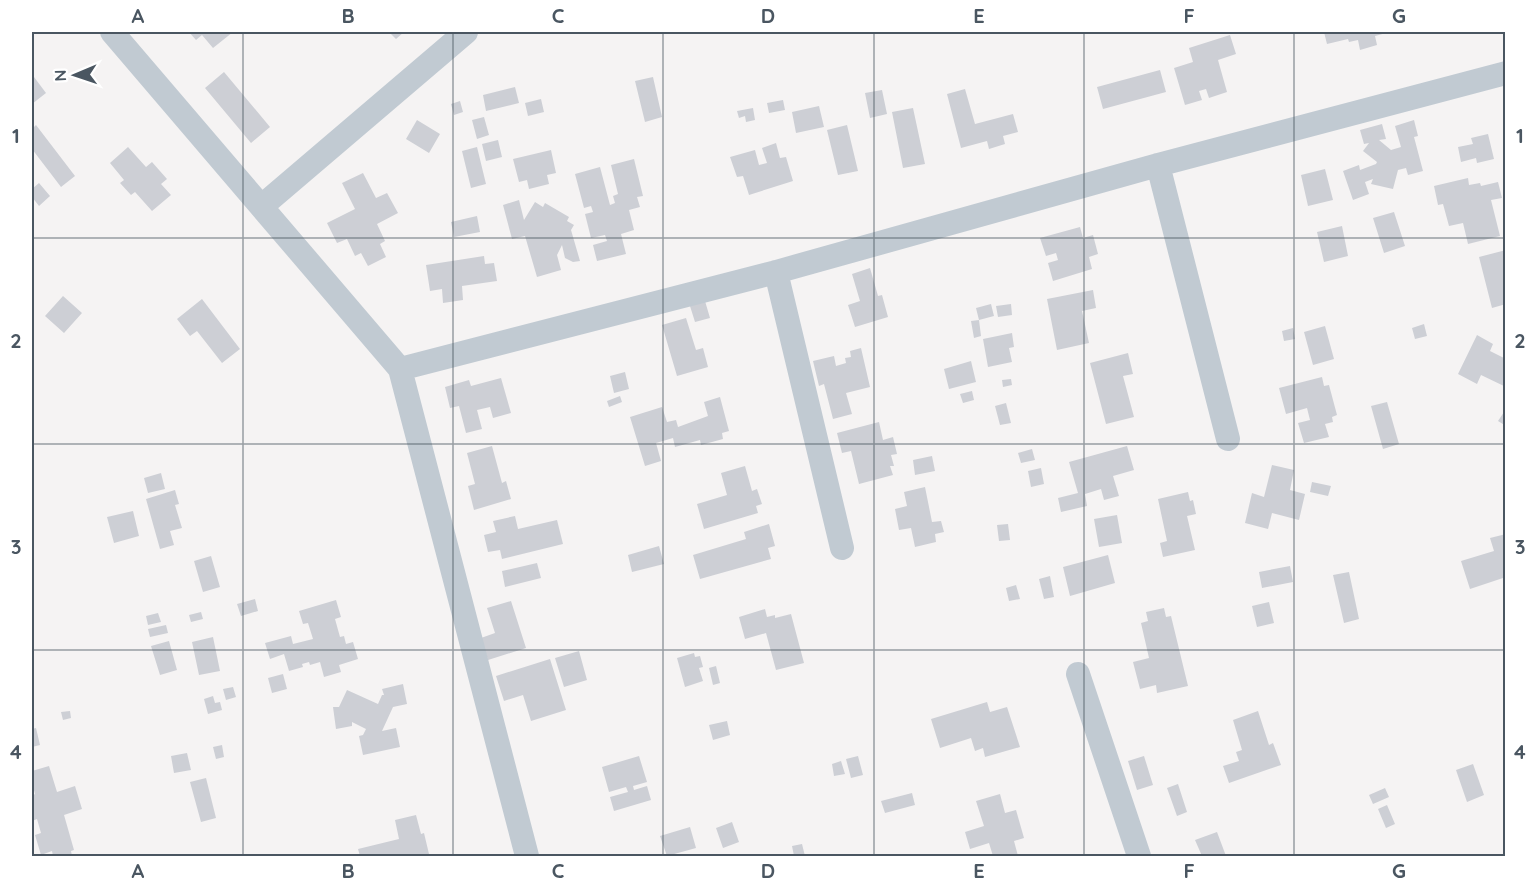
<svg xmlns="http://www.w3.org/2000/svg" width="1537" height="888" font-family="Quicksand,sans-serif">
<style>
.building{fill:#cdcfd5}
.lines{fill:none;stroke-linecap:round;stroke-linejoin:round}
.minor{stroke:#c1cad2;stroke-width:24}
.grid{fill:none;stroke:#4a5661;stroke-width:1.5;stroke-opacity:0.55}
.neatline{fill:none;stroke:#4a5661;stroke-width:2}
.grid-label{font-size:20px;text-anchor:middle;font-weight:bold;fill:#4a5661}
</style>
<rect width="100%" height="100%" fill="#f5f3f3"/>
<path class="building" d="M189,32H233L213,48L202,35L196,40Z
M389,32H404L396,39Z
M1324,32H1390L1375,36L1377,45L1360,50L1358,40L1349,42L1348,39L1327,44Z
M1230,35L1236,54L1218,60L1227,92L1209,98L1206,89L1199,91L1202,100L1185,105L1174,68L1193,62L1189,48Z
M1160,70L1166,92L1103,109L1097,87Z
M224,72L270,127L251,143L205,88Z
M34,77L46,93L32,104V80Z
M653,77L662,117L645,122L635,81Z
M515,87L519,103L486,111L483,95Z
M965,89L975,124L1013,114L1018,132L1003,136L1005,144L989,149L987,141L961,148L947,94Z
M882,90L887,114L870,118L865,93Z
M541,99L544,112L528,116L525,103Z
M783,100L785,110L769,113L767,103Z
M460,101L463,112L454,115L451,104Z
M819,106L824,127L796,133L792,112Z
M753,108L755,120L746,122L745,116L739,118L737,111Z
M913,108L925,164L903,168L892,112Z
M484,117L489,135L477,139L472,120Z
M417,120L440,134L429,153L406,139Z
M1414,120L1418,136L1414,137L1423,171L1408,175L1406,168L1398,170L1393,189L1371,184L1373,179L1365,182L1369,194L1353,200L1343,171L1359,165L1360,170L1376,164L1377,162L1363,151L1369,143L1364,144L1360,130L1382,124L1386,139L1379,140L1391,150L1401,147L1395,126Z
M36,125L75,176L61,187L32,149V129Z
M847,125L858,171L838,175L827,130Z
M1488,134L1494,159L1477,163L1476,158L1461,162L1458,147L1473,144L1471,138Z
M498,140L502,157L486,161L482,144Z
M776,143L780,158L786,157L793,181L749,195L743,176L737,177L730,157L755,150L759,165L767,163L762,148Z
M128,147L146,167L152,162L167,179L161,184L171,195L152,211L135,192L131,195L120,183L124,180L110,163Z
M477,147L486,184L471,188L462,151Z
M551,150L556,173L547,175L549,184L529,189L527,180L519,182L513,159Z
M634,159L643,196L637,197L640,207L629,210L634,230L621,234L626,254L597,261L593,245L607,241L605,235L591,238L585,214L593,212L591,206L584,208L575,174L600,167L610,205L615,203L613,196L618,194L611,165Z
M1325,169L1333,200L1308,206L1301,175Z
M363,173L376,198L387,193L398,213L377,224L385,241L380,244L386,257L368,266L361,253L355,256L347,239L337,243L327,223L355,209L342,183Z
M1468,178L1469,185L1480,183L1481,186L1498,182L1502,198L1491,200L1500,236L1468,244L1463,223L1449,226L1443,204L1438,205L1434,186Z
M39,183L50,196L39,206L32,197V189Z
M519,200L524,220L535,202L543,207L545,203L569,217L567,221L574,225L571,230L580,261L573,262L565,258L562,245L557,255L561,270L537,277L525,236L512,239L503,205Z
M1394,212L1405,246L1384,253L1373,218Z
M477,216L480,232L454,237L451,222Z
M1342,226L1348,256L1324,262L1317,232Z
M1080,227L1083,238L1093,235L1098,254L1089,257L1092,269L1053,281L1048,263L1058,260L1056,253L1046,256L1040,238Z
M1506,250V304L1492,308L1479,257Z
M484,256L485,264L494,263L497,281L462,286L463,300L443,303L442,289L430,291L426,265Z
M870,268L878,296L882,295L888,317L855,327L848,305L860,301L852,274Z
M1093,290L1096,308L1082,311L1089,343L1057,350L1047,299Z
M63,296L82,313L64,333L45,316Z
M202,299L240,349L222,363L197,331L190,336L177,319Z
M705,301L710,318L695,322L690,306Z
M991,304L994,316L979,320L976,308Z
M1011,304L1012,315L998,317L996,306Z
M686,318L696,350L703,348L708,367L677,376L662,325Z
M979,320L981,336L974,338L971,321Z
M1424,324L1427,336L1415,339L1412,328Z
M1325,326L1334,359L1313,365L1304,332Z
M1293,328L1295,339L1284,341L1282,331Z
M1012,333L1014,347L1009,348L1012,362L988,367L983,339Z
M1477,335L1493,344L1490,351L1506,359V387L1481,375L1477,384L1458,374Z
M861,348L870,387L846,393L852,414L833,419L824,384L819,386L813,361L834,356L836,366L846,363L845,358L851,357L850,351Z
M1128,353L1133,374L1123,376L1134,417L1106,424L1090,363Z
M971,361L976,382L949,389L944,369Z
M625,372L629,389L614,393L610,376Z
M1322,377L1324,386L1329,385L1337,415L1332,417L1333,422L1325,424L1329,437L1304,443L1298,423L1310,420L1307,408L1286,414L1279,388Z
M501,378L511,413L493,418L490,407L477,410L482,429L466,433L459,406L450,408L445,387L469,380L471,386Z
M1011,379L1012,385L1003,387L1002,380Z
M972,391L974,400L963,403L960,394Z
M620,396L622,402L609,407L607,401Z
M720,397L729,431L722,433L723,439L701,445L700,440L675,447L673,438L656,443L661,461L645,466L630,417L662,407L667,422L676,420L678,427L708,416L704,402Z
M1387,402L1399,444L1383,449L1371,406Z
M1006,403L1011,423L1000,425L995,406Z
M1506,409V426L1498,421Z
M879,422L883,440L893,437L897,454L891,455L894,466H890L893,475L859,484L851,451L842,453L837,433Z
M492,446L502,483L506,481L511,499L474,510L468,486L475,484L467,453Z
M1127,446L1134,470L1113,476L1119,496L1104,500L1101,489L1085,494L1087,506L1061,512L1058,498L1078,493L1069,462Z
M1032,449L1035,460L1021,463L1018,453Z
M932,456L935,471L915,475L913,460Z
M1272,465L1294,470L1290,490L1305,494L1299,520L1272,513L1268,529L1245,523L1252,493L1264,497Z
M745,466L752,491L757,489L762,504L756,506L758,513L704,529L697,504L727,495L721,473Z
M1041,468L1044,484L1031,487L1028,471Z
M161,473L165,489L148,493L144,478Z
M1312,482L1331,486L1328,496L1310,492Z
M925,487L932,522L941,521L944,532L935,534L936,542L915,547L911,528L899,530L895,509L907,506L904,492Z
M175,490L179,504L175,505L182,528L170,531L174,545L160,549L146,499Z
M1188,492L1190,501L1193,500L1196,514L1187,516L1195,550L1163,557L1160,543L1167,541L1158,499Z
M133,511L139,536L114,543L107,517Z
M1117,515L1122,543L1099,547L1094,519Z
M515,516L518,529L557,520L563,544L502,559L500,550L488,552L484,535L496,532L493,521Z
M769,524L775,546L768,548L771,559L700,579L693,555L746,539L744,532Z
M1008,524L1010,540L999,541L997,525Z
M1506,534V577L1470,589L1461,561L1494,551L1490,538Z
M659,546L664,564L632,572L628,555Z
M1108,555L1115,583L1070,596L1063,567Z
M211,556L220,587L203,592L194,561Z
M537,563L541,578L505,587L502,571Z
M1290,566L1293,582L1262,588L1259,572Z
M1349,572L1359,619L1344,623L1333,575Z
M1050,576L1054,597L1044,599L1039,579Z
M1016,585L1020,599L1009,601L1006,588Z
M255,599L258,611L241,616L237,604Z
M336,600L341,617L335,619L340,637L344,636L346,644L353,642L358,659L339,665L341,672L324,677L320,662L310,665L309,662L302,664L303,667L289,671L284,654L270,659L265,643L291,636L293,644L313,639L308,623L303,624L299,611Z
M511,601L526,648L488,660L481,638L495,633L487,608Z
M1269,602L1274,623L1257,627L1252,606Z
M1164,608L1166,617L1171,616L1188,686L1157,693L1156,685L1140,689L1133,662L1149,658L1141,623L1148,621L1146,612Z
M765,609L767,617L775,615V618L791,614L804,663L776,670L766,633L745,639L739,617Z
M201,612L203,619L191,622L189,615Z
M158,613L161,622L148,625L146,616Z
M166,625L168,633L150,637L148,629Z
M213,637L220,671L199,675L192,642Z
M169,641L177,670L160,675L151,646Z
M579,651L587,680L564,687L555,658Z
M694,653L695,657L700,656L703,667L699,668L703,681L685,687L677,658Z
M550,659L566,710L531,721L523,695L504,701L496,676Z
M716,666L720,683L713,685L709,668Z
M283,674L287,689L272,693L268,678Z
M403,684L407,704L393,707L382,731L396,728L400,747L363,755L359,736L363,735L366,729L352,722V726L336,729L333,707H339L347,690L378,704L382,695H384L382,689Z
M233,687L236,697L226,700L223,689Z
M213,696L215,703L220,702L222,710L208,714L204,699Z
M987,702L990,712L1007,707L1020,747L985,757L983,748L975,751L971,738L940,748L931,719Z
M70,711L71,718L63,720L61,712Z
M1258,711L1269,745L1273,743L1281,765L1229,783L1223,766L1239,761L1236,752L1242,750L1233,720Z
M727,721L730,735L713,740L709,725Z
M36,728L40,745L32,747V729Z
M222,745L224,757L216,759L213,747Z
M187,753L191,770L174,773L171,756Z
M639,756L647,782L633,786L634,790L647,786L651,800L614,811L610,797L628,792L626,787L609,792L602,767Z
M858,756L863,775L851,778L846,759Z
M1144,756L1153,785L1137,790L1128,761Z
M841,761L845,774L834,776L832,764Z
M1473,764L1484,795L1467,802L1456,770Z
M49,766L57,792L75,786L82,809L64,815L74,850L71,851L72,856H60L59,854L53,856L52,851L41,855L35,835L41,833L37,819L32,821V796L35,794L32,782V771Z
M206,778L216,818L201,822L190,782Z
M1178,784L1187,812L1177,816L1167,788Z
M1385,788L1389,797L1373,804L1369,795Z
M912,793L915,805L885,813L881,801Z
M1000,794L1005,813L1016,810L1024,838L1014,841L1018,856H993L989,843L970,849L965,832L984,826L976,801Z
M1387,805L1395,824L1386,828L1378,809Z
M416,815L421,834L424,833L429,854L421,856H360L358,849L399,839L395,820Z
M732,822L739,842L723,848L716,828Z
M690,827L696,848L667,856L660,836Z
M1217,832L1226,856H1202L1195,840Z
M802,844L805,856H794L792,846Z"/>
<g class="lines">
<path class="minor" d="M112,32L400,369L527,856
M1158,165L1228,439
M262,206L466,32
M776,272L842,548
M400,369L776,272L1158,165L1506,73
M1078,674L1139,856"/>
</g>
<path class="grid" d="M243,32V856M453,32V856M663,32V856M874,32V856M1084,32V856M1294,32V856M32,238H1506M32,444H1506M32,650H1506"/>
<rect width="1537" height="888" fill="none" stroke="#ffffff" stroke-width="66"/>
<g transform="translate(75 75) rotate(268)" stroke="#ffffff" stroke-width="4.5" paint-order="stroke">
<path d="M0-4.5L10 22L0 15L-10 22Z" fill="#4a5661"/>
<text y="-9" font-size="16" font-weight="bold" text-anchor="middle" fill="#4a5661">N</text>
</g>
<rect x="33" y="33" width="1471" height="822" class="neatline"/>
<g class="grid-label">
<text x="138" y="23">A</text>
<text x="348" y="23">B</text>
<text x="558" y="23">C</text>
<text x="768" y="23">D</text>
<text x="979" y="23">E</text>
<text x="1189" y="23">F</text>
<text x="1399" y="23">G</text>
<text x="16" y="143">1</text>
<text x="1520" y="143">1</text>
<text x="16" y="348">2</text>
<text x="1520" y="348">2</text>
<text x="16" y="554">3</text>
<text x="1520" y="554">3</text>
<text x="16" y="759">4</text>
<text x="1520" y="759">4</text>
<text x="138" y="878">A</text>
<text x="348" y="878">B</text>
<text x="558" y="878">C</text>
<text x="768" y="878">D</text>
<text x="979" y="878">E</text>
<text x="1189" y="878">F</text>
<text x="1399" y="878">G</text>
</g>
</svg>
